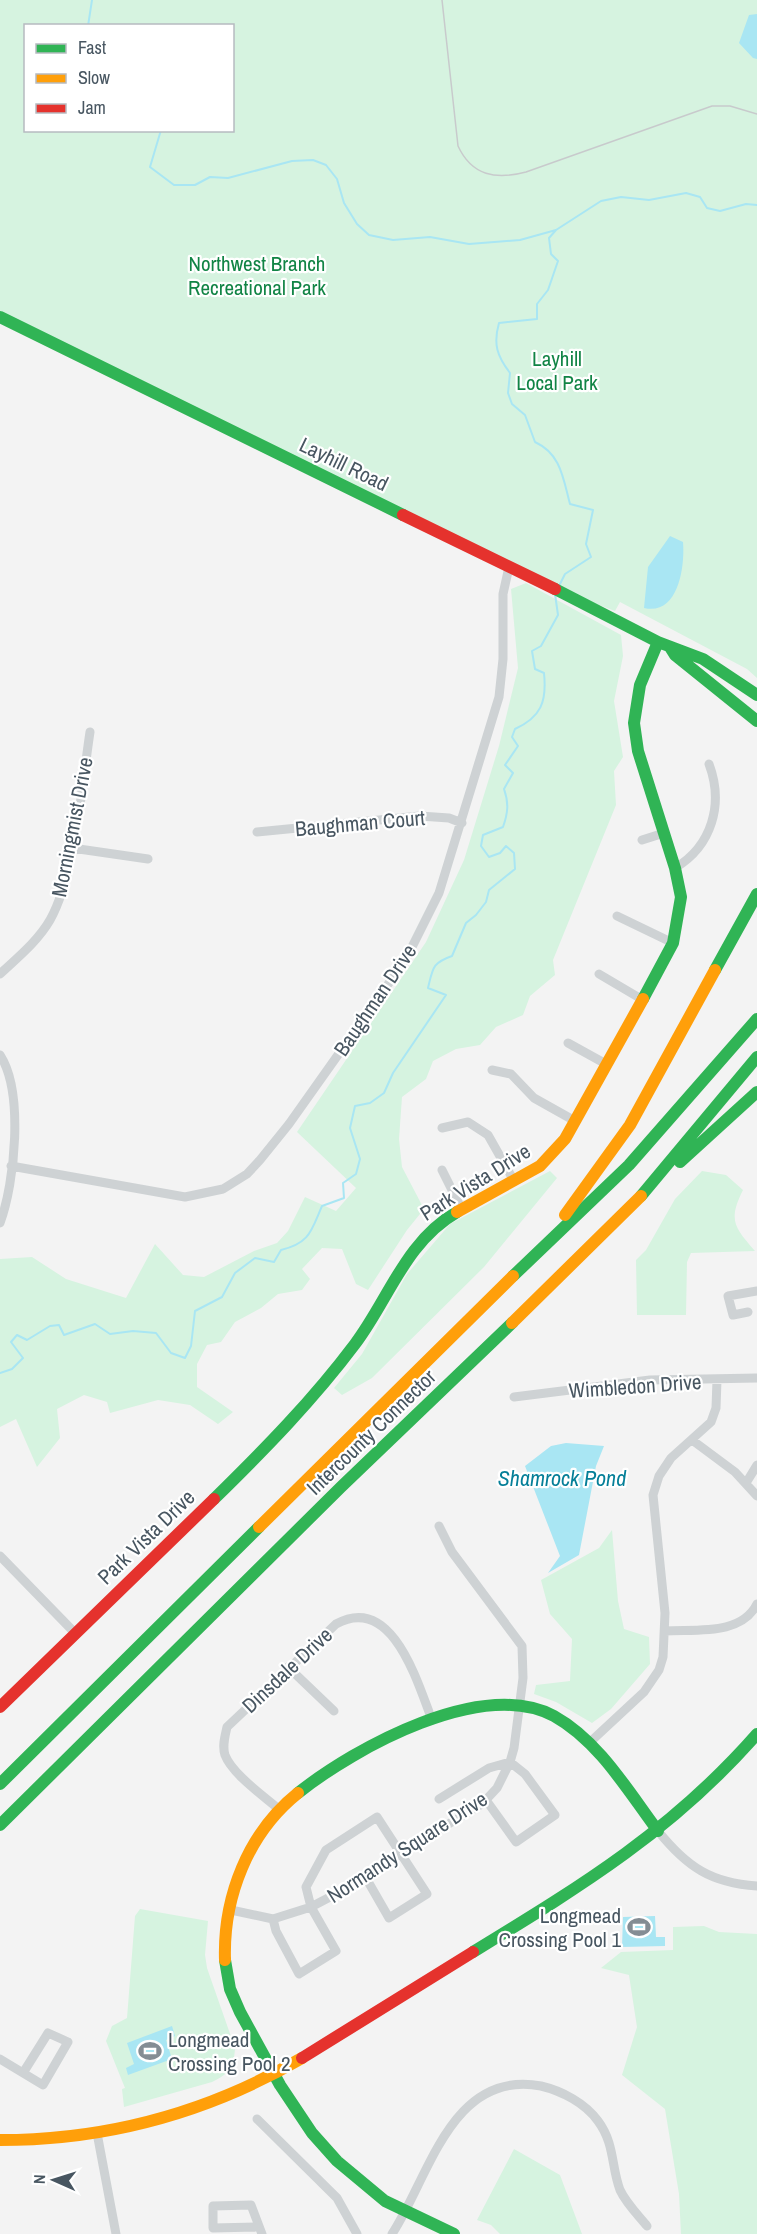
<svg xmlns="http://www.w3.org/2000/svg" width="757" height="2234" font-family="'Archivo Narrow',sans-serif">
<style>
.green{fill:#d6f3e0;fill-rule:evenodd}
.water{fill:#a9e6f3}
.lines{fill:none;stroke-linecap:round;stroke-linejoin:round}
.stream{stroke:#a9e6f3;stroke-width:2}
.street{stroke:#ced2d4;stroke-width:9}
.fast{stroke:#30b455;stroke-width:12}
.slow{stroke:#ff9f0a;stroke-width:12}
.jam{stroke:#e5322d;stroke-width:12}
.tram{stroke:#c8cacc;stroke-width:1.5}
.labels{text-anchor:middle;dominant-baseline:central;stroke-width:4.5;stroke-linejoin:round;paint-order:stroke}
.park-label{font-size:21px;fill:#118445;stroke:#fff}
.street-label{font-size:21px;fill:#485661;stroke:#fff}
.poi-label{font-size:21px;fill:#485661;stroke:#fff;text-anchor:end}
.water-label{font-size:22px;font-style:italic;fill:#057f98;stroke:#fff}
</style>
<rect width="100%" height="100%" fill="#f3f3f3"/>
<path class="green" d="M0,0H757V678L747,669L620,602L615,611L570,594L0,317ZM26,26H232V130H26Z
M526,583L621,635L623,656L614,701L623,757L614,771L616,805L553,960L555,975L530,996L523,1015L496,1027L480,1045L456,1049L433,1061L426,1079L402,1097L399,1139L402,1167L424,1209L407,1230L368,1290L356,1284L342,1249L322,1248L302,1269L310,1279L302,1290L278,1294L261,1308L235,1322L221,1342L207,1345L197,1364V1387L233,1412L218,1424L190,1405L158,1400L110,1413L107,1402L84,1395L57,1409L60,1438L37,1467L16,1419L0,1427V1259L32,1257L66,1279L126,1298L155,1244L183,1275L204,1277L254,1251L277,1243L288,1231L305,1197L336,1211L356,1188L297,1132L426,942L464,860L499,746L518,668L511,589Z
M550,1171L557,1178L484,1267L372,1378L342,1395L334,1388L362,1354L407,1274L450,1224Z
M702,1171L726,1175L743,1190C728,1220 734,1227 755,1251L691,1253L687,1262L686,1315H637L636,1260L646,1250L675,1199Z
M612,1530L618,1601L624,1629L649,1637L650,1664L611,1709L592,1723L556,1702L534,1694L536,1685L570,1681L572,1639L550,1614L541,1580L599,1548Z
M140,1909L208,1921L205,1955L207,1968L235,2048C234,2067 229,2074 212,2082L124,2107L122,2089L125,2088L106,2041L112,2026L127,2018L135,1916Z
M704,1926L719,1932L757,1934V2234H681L679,2194L665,2109L622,2075L637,2027L629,1975L601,1968L621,1952L673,1950V1927Z
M514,2149L560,2175L582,2234H500L491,2225L477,2220Z"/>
<path class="water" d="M757,14V59L753,58L739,43L749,15Z
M670,536L683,542C685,565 679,616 644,608L648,567Z
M566,1443L604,1446L596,1466L579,1555L548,1573L560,1556L525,1466L551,1446Z
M655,1916L656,1937H665V1946L622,1947L623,1917Z
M172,2026L175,2036L166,2040L172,2059L128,2075L126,2068L134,2064L127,2043Z"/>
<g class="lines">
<path class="stream" d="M88,26L92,0
M161,130L150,167L174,185H195L210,177L228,178L292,161L313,160L326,165L337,179L344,203L357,224L369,235L393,240L430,237L469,244L520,240L556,230L601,201L621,197L649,200L686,193L700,197L707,208L720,211L746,204L757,205
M556,230L549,238L551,254L558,261L548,290L537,304V319L499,323C493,344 497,356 510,373L508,393L512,404L525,415L535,442C561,454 563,478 570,504L593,510L586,544L591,557L565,574L559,586
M0,1373L12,1369L23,1358L11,1342L17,1335L27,1340L50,1326L59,1325L64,1335L95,1324L110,1334L133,1331L156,1333L171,1353L185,1358L191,1346L195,1311L222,1297L235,1273L255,1258L274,1262L281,1250C310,1243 311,1231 322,1206L344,1198L343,1183L356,1174L360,1159L350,1128L355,1106L370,1103L384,1093L393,1073L446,995L428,988C433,968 432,963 452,956L466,923L476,915L486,902L489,890L515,869L514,853L506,846L500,853L489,857L481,846L483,835L503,827C508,813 509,803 504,789L513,773L505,765L518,746L512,737L515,729C541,717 547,702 544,673L535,669L532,651L541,646L558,615L555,594"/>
<path class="street" d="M257,832L420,816L449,818L462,823
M642,840L664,833
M72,848L148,859
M675,868C712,846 724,804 709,764
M617,916L673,943
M0,974C17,958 38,941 50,920C75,876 82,784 90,732
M599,974L643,1000
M568,1043L606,1064
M0,1055C24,1092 15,1182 0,1223
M492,1070L511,1074L534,1098L575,1121
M442,1128L468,1122L488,1135L514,1181
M11,1166L185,1197L223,1189L247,1174L260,1160L289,1124L406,959L439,893L499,697L503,659V594L509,567
M442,1170L462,1210
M748,1312L733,1315L728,1296L757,1291
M514,1397L650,1380L757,1378
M692,1440L735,1472L757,1496
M746,1483L757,1465
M0,1556L74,1632
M665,1631C696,1629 741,1636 757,1604
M288,1667L334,1711
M588,1744L644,1692L659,1670L663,1657L665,1613L653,1495L659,1476L671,1458L711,1422L716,1408L717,1380
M439,1799L489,1768L510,1762L525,1774L555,1815L516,1842L486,1800
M280,1810C265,1797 232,1774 225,1755C222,1746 225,1736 227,1727L336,1624C392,1593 417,1681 432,1720
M658,1831C687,1867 711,1883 757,1886
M231,1910L273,1919L311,1907L366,1878L400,1853L482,1804L497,1788L510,1762L514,1748L523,1678L522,1646L452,1552L439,1526
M273,1919L276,1931L299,1974L336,1951L311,1907L306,1887L326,1850L377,1817L427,1894L389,1918L366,1878
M0,2059L43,2085L68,2042L48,2033L23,2073
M257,2119L337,2198L357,2234
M97,2133L116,2234
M258,2227L213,2228V2206L251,2205L262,2234
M392,2234C429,2178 451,2069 541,2086C562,2091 585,2103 598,2121C615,2144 611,2166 620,2190C626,2203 638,2215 647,2226"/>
<path class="fast" d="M0,317L403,515
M555,589L658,642L703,659L757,695
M670,647L675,655L757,721
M715,970L757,894
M643,999L673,943L681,897L675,868L638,751L634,723L640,685L658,642
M680,1162L757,1092
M641,1196L757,1057
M513,1276L629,1165L757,1019
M214,1499C264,1450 313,1400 355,1344C389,1299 405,1242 457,1212
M0,1784L259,1527
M298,1793C356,1747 482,1678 554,1716C599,1741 628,1791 658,1831
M0,1825L341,1487L512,1323
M473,1952C581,1886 672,1831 757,1734
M225,1960L230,1989L240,2012L280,2085L312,2133L337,2161L385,2201L454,2234"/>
<path class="slow" d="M457,1212L540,1166L565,1139L643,999
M565,1215L630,1125L715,970
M512,1323L641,1196
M259,1527L513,1276
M225,1960C223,1897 248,1833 298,1793
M0,2140C108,2140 209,2112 302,2058"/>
<path class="jam" d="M403,515L555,589
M0,1707L214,1499
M302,2058L473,1952"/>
<path class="tram" d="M442,0L458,146C472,176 496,180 526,172L712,106H730L757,114"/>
</g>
<defs>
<g id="stadium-bare" transform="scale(1.8)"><path d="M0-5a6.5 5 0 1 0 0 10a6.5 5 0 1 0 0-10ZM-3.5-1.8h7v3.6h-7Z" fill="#848d94" stroke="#fff" stroke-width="2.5" paint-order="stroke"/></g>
</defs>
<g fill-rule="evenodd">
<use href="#stadium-bare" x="639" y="1927"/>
<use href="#stadium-bare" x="150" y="2051"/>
</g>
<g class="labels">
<g class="park-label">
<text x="257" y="263">Northwest Branch<tspan x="257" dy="24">Recreational Park</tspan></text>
<text x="557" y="358">Layhill<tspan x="557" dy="24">Local Park</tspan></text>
</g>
<g class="street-label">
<text transform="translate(344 464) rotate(26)">Layhill Road</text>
<text transform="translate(360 823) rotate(-5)">Baughman Court</text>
<text transform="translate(72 827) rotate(-79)">Morningmist Drive</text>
<text transform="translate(375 1000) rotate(-56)">Baughman Drive</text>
<text transform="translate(475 1182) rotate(-32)">Park Vista Drive</text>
<text transform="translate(635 1386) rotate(-4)">Wimbledon Drive</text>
<text transform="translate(371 1432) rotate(-44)">Intercounty Connector</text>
<text transform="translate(146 1537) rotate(-44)">Park Vista Drive</text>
<text transform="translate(287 1670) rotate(-43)">Dinsdale Drive</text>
<text transform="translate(407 1847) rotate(-33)">Normandy Square Drive</text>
</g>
<g class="poi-label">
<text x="621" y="1915">Longmead<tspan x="621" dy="24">Crossing Pool 1</tspan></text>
<text x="168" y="2039" text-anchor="start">Longmead<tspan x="168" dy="24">Crossing Pool 2</tspan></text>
</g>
<g class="water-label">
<text x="562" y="1478">Shamrock Pond</text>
</g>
</g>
<rect x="24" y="24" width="210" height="108" fill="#ffffff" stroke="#b6bbc0" stroke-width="1.5"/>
<rect x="36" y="44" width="30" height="9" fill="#30b455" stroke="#b6bbc0" stroke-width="1.5"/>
<text x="78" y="54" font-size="18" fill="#485661">Fast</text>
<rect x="36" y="74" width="30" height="9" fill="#ff9f0a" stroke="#b6bbc0" stroke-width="1.5"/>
<text x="78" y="84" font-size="18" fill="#485661">Slow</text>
<rect x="36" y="104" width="30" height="9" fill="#e5322d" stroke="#b6bbc0" stroke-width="1.5"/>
<text x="78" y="114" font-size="18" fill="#485661">Jam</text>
<g transform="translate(54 2180) rotate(273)" stroke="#ffffff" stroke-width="4.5" paint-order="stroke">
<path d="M0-4.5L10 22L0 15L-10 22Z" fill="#485661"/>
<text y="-9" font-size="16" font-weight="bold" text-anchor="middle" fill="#485661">N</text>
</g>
</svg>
